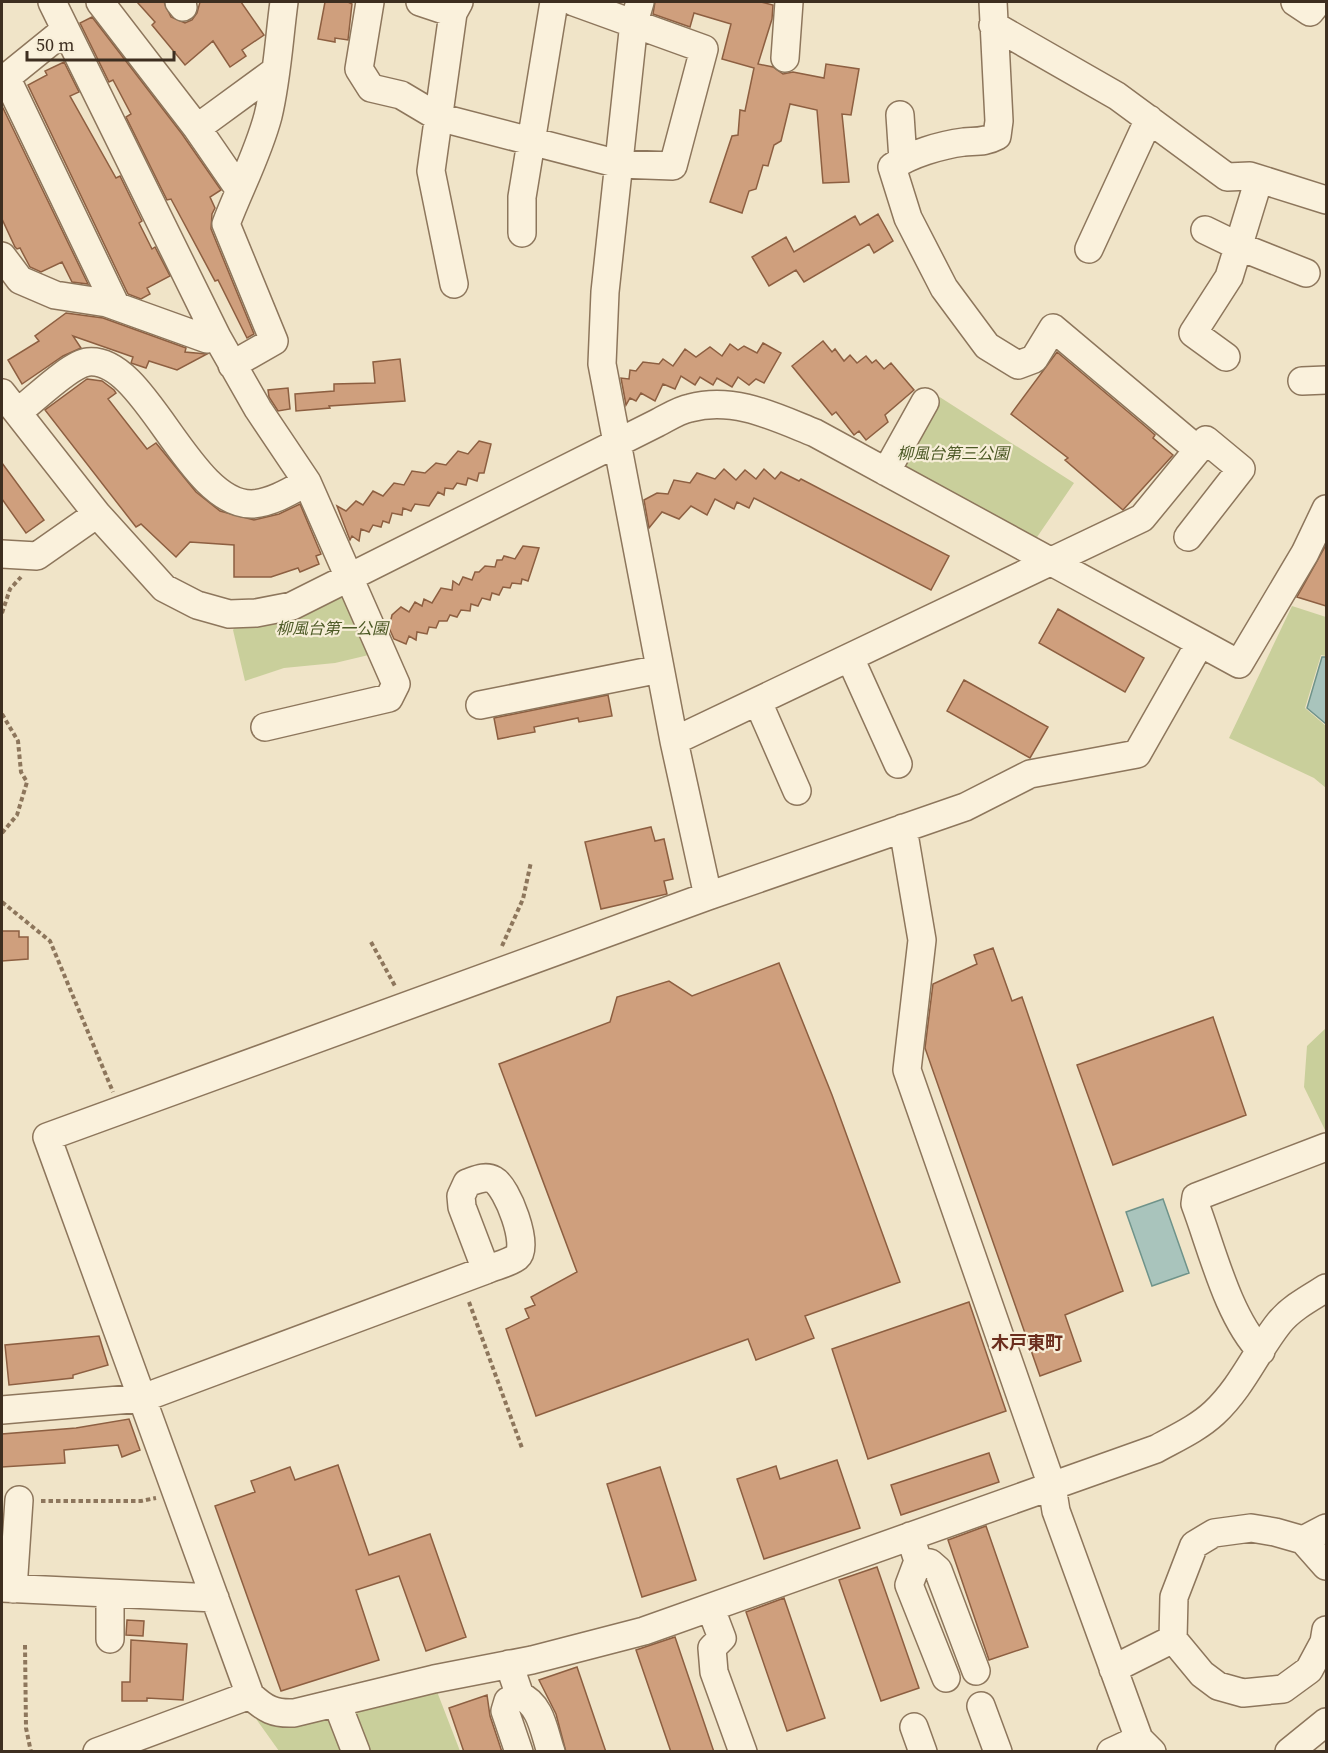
<svg xmlns="http://www.w3.org/2000/svg" width="1328" height="1753" font-family="'Source Serif 4','Noto Sans JP',serif">
<style>
.green{fill:#c9cf9b}
.water{fill:#a9c4bc;stroke:#6f938a;stroke-width:1.5}
.building{fill:#cf9f7d;stroke:#8d5f41;stroke-width:1.5}
.lines{fill:none;stroke-linecap:round;stroke-linejoin:round}
.minor-casing{stroke:#8d765c;stroke-width:30}
.path{stroke:#8d765c;stroke-width:4;stroke-dasharray:4.5 3;stroke-linecap:butt}
.minor{stroke:#faf1dc;stroke-width:27}
.labels{text-anchor:middle;dominant-baseline:central;stroke-width:4.5;stroke-linejoin:round;paint-order:stroke}
.park-label{font-size:16px;font-style:italic;fill:#4d5a26;stroke:#f7eed8}
.neighbourhood-label{font-size:18px;font-weight:bold;fill:#6b2e1e;stroke:#f7eed8}
</style>
<rect width="100%" height="100%" fill="#f0e4c8"/>
<path class="green" d="M935,394L1074,483L1033,543L896,468Z
M351,580L373,654L335,663L284,668L245,681L233,630L242,617Z
M1292,606L1326,617V656L1321,655L1305,708L1326,726V788L1314,778L1229,738Z
M1326,1028V1132L1304,1087L1307,1046Z
M436,1689L460,1751H368L351,1709Z
M249,1709L331,1714L346,1751H279Z"/>
<path class="water" d="M1322,657H1326V724L1307,708Z
M1163,1199L1189,1273L1152,1286L1126,1212Z"/>
<path class="building" d="M137,2H164L171,17L185,23L192,20L197,13L200,2H241L264,35L242,50L246,56L230,67L213,41L185,65L152,25L155,22Z
M325,2H348L352,4L348,40L335,38V42L318,39Z
M655,2H761L773,5L772,19L758,64L773,67L783,74L793,72L824,78L826,64L859,69L851,115L842,114L849,182L823,183L817,110L790,104L781,141L774,145L768,166L763,165L756,189L749,191L742,213L710,202L732,136L738,135L740,110L745,111L754,68L722,59L731,24L694,13L690,27L653,14Z
M92,17L182,134L221,190L210,197L215,208L212,214L211,229L254,334L247,338L218,280L215,281L171,199L167,200L126,117L131,114L113,80L109,82L80,23Z
M64,62L79,92L70,96L116,178L120,176L142,221L139,223L152,249L155,247L170,276L147,288L150,294L141,299L128,294L28,85L47,75L45,71Z
M2,106L88,284L72,282L62,262L41,272L30,267L20,248L17,249L15,247L2,219Z
M878,214L893,241L874,253L869,244L804,282L796,270L769,286L752,257L786,237L794,252L855,216L860,225Z
M66,313L103,318L186,348L185,352L207,354L177,370L149,361L146,368L131,363L133,357L73,336L81,348L63,356L22,384L8,360L39,341L35,336Z
M823,341L832,352L835,349L844,361L850,355L857,363L866,356L872,363L876,360L884,369L891,363L914,390L885,415L888,422L866,440L859,431L854,435L836,412L832,415L792,366Z
M763,343L781,353L764,383L756,379L749,385L738,377L732,387L717,378L713,385L700,377L695,385L681,376L675,389L663,384L655,401L641,393L636,401L630,398L626,405L621,378L629,379L630,370L636,371L643,362L659,364L663,359L673,366L685,349L696,357L710,347L722,356L730,344L738,350L744,346L757,353Z
M1057,352L1146,427L1155,435L1153,438L1173,455L1123,510L1065,460L1068,458L1011,414Z
M400,359L405,401L329,406L330,408L296,411L295,394L334,391V384L375,383L373,362Z
M87,379L102,381L114,390L116,393L108,399L147,449L156,443L196,492L220,511L254,520L279,514L300,504L321,554L316,556L319,564L300,572L298,568L271,577H234V545L190,542L176,557L141,524L136,527L45,410Z
M288,388L290,409L278,411L269,397L268,390Z
M479,441L491,444L484,473H479L477,481L468,478L466,485L457,483L453,489L445,488L444,495L438,492L429,506L415,504L411,511L403,508L402,515L392,513L389,523L383,521L381,527L373,525L369,532L361,529L359,541L352,536L350,540L337,506L346,511L356,501L363,505L373,491L383,496L394,483L404,485L412,471L425,473L436,463L446,465L458,451L468,454Z
M2,463L44,520L26,533L2,499Z
M724,469L736,480L745,470L756,479L764,469L775,479L781,472L799,481L801,479L949,556L931,590L754,498L749,508L737,502L734,509L715,499L707,515L691,506L679,519L662,512L649,528L644,500L657,493L668,494L674,480L690,483L697,473L715,479Z
M1326,545V606L1297,597Z
M523,546L539,548L528,581L522,579L521,584L512,583L510,588L503,587L499,595L492,593L490,600L482,598L478,606L471,604L470,611L461,610L457,617L450,615L447,621H439L436,628L429,627L427,634L417,632L416,640L409,636L406,644L394,639L389,628L392,615L401,607L409,612L415,602L422,606L424,599L432,603L441,588L452,590L453,581L459,585L463,577L472,580L475,572H479L485,566L495,567L497,560H502L504,556L515,559Z
M1058,609L1144,658L1125,692L1039,643Z
M964,680L1048,727L1030,758L947,711Z
M608,695L612,716L579,722L578,718L534,727L535,732L498,739L494,718Z
M651,827L655,841L664,839L673,879L664,881L667,894L601,909L585,842Z
M2,931H19V937H28V959L2,961Z
M993,948L1012,1001L1022,997L1123,1291L1065,1315L1081,1361L1040,1376L925,1048L933,984L977,964L974,955Z
M779,963L832,1095L900,1282L805,1316L814,1338L756,1360L748,1339L536,1416L506,1329L529,1318L525,1309L535,1305L531,1297L577,1272L499,1064L610,1022L617,997L669,981L692,996Z
M1213,1017L1246,1115L1113,1165L1077,1065Z
M969,1302L1006,1411L868,1459L832,1349Z
M99,1336L108,1365L73,1375V1378L9,1385L5,1345Z
M129,1419L140,1450L122,1457L118,1445L64,1450L65,1463L2,1467V1434L76,1428Z
M989,1453L999,1482L901,1515L891,1485Z
M837,1460L860,1528L764,1559L737,1479L776,1466L780,1479Z
M338,1465L369,1555L430,1534L466,1637L426,1651L399,1576L356,1590L379,1660L281,1691L215,1506L255,1492L251,1481L290,1467L295,1480Z
M660,1467L696,1580L642,1597L607,1484Z
M986,1526L1028,1647L989,1660L948,1540Z
M877,1567L919,1688L881,1701L839,1580Z
M784,1598L825,1718L787,1731L746,1612Z
M127,1620L144,1621L143,1636L126,1635Z
M675,1637L714,1752H671L636,1650Z
M131,1640L187,1644L183,1700L147,1698V1701H122V1682H130Z
M577,1667L606,1752H566L556,1714L539,1680Z
M487,1695L490,1716L502,1752H464L449,1708Z"/>
<g class="lines">
<g class="minor-casing">
<path id="minor" d="M52,2L217,337L258,409L307,482L396,684L389,698L265,727
M100,2L197,128L239,189
M179,2L183,7
M370,2L359,69L371,88L401,95L438,117L619,164L673,166L704,49L574,2
M420,2L453,13
M640,2L634,22L605,292L602,364L674,741L708,896
M993,2L999,121L997,136C986,142 977,141 964,142C941,145 910,154 892,167L908,218L944,288L987,346L1018,365L1034,359L1053,328L1198,450
M1295,2L1310,12L1318,2
M993,25L1117,96L1227,177L1250,176L1326,200
M785,58L789,2
M6,77L116,306
M2,81L65,30
M900,115L903,160
M197,128L275,71
M1205,230L1238,246L1306,273
M522,233V197L554,2
M1089,249L1149,119
M2,256L20,280L55,295L107,303L207,339L217,337
M454,284L431,171L453,13L459,2
M1226,357L1193,333L1229,277L1259,179
M232,365L274,341L226,224C240,187 258,154 268,116C277,79 279,39 284,2
M1302,381L1326,380
M2,393L97,514L164,588L197,605L229,614L256,613L292,606L657,423C667,418 679,410 690,408C734,396 775,417 815,433L1239,664L1305,553L1326,509
M18,412C34,400 70,364 88,362C146,356 188,505 252,504C271,503 291,491 307,482
M886,472L925,402
M2,554L37,556L97,514
M1200,643L1137,754L1030,774L965,807L708,896L47,1137L250,1695C265,1709 274,1714 294,1713L434,1679L532,1660L644,1631L1156,1449C1176,1438 1198,1428 1214,1413C1242,1387 1256,1352 1279,1323C1291,1308 1310,1298 1326,1288
M850,658L898,764
M758,702L797,791
M480,705L660,669
M674,741L1142,518L1206,440L1241,469L1188,537
M903,828L922,940L907,1070L1052,1486L1056,1511L1139,1739L1152,1752
M1261,1351C1228,1317 1212,1249 1195,1204L1196,1197L1326,1147
M2,1410L143,1398L486,1270L462,1207L461,1196L467,1183C476,1180 485,1175 494,1180C507,1187 530,1246 517,1257C509,1263 495,1266 486,1270
M910,1536L918,1561L909,1585L946,1678
M1303,1540L1326,1528
M918,1561L930,1563L938,1570L976,1671
M2,1588L215,1598
M13,1589L19,1500
M110,1595V1639
M711,1609L722,1638L712,1648L714,1672L743,1752
M1173,1639L1174,1597L1194,1545L1214,1533L1251,1528L1275,1532L1303,1540L1326,1566
M509,1664L520,1696L508,1701L505,1711L519,1752
M1113,1669L1173,1639L1202,1674L1218,1686L1243,1693L1283,1689L1309,1670L1324,1642L1326,1630
M520,1696C541,1704 544,1732 551,1752
M337,1703L356,1752
M981,1706L998,1752
M914,1727L923,1752
M97,1752L250,1695
M1111,1752L1139,1739
M1289,1752L1326,1722"/>
</g>
<path class="path" d="M2,613L10,589L21,577
M2,714L18,741L21,772L27,782L17,815L2,833
M2,902L50,941L113,1092
M371,942L395,986
M502,946L523,899L531,862
M469,1302L522,1448
M41,1501H141L156,1498
M25,1645L26,1728L31,1752"/>
<use href="#minor" class="minor"/>
</g>
<g class="labels">
<g class="park-label">
<text x="953" y="453">柳風台第三公園</text>
<text x="332" y="628">柳風台第一公園</text>
</g>
<g class="neighbourhood-label">
<text x="1027" y="1342">木戸東町</text>
</g>
</g>
<rect width="1328" height="1753" fill="none" stroke="#3d2e20" stroke-width="6"/>
<path d="M27 51v9h147v-9" fill="none" stroke="#3d2e20" stroke-width="3"/>
<text x="36" y="51" font-size="18" fill="#3d2e20" stroke="#f7eed8" stroke-width="4.5" paint-order="stroke">50 m</text>
</svg>
